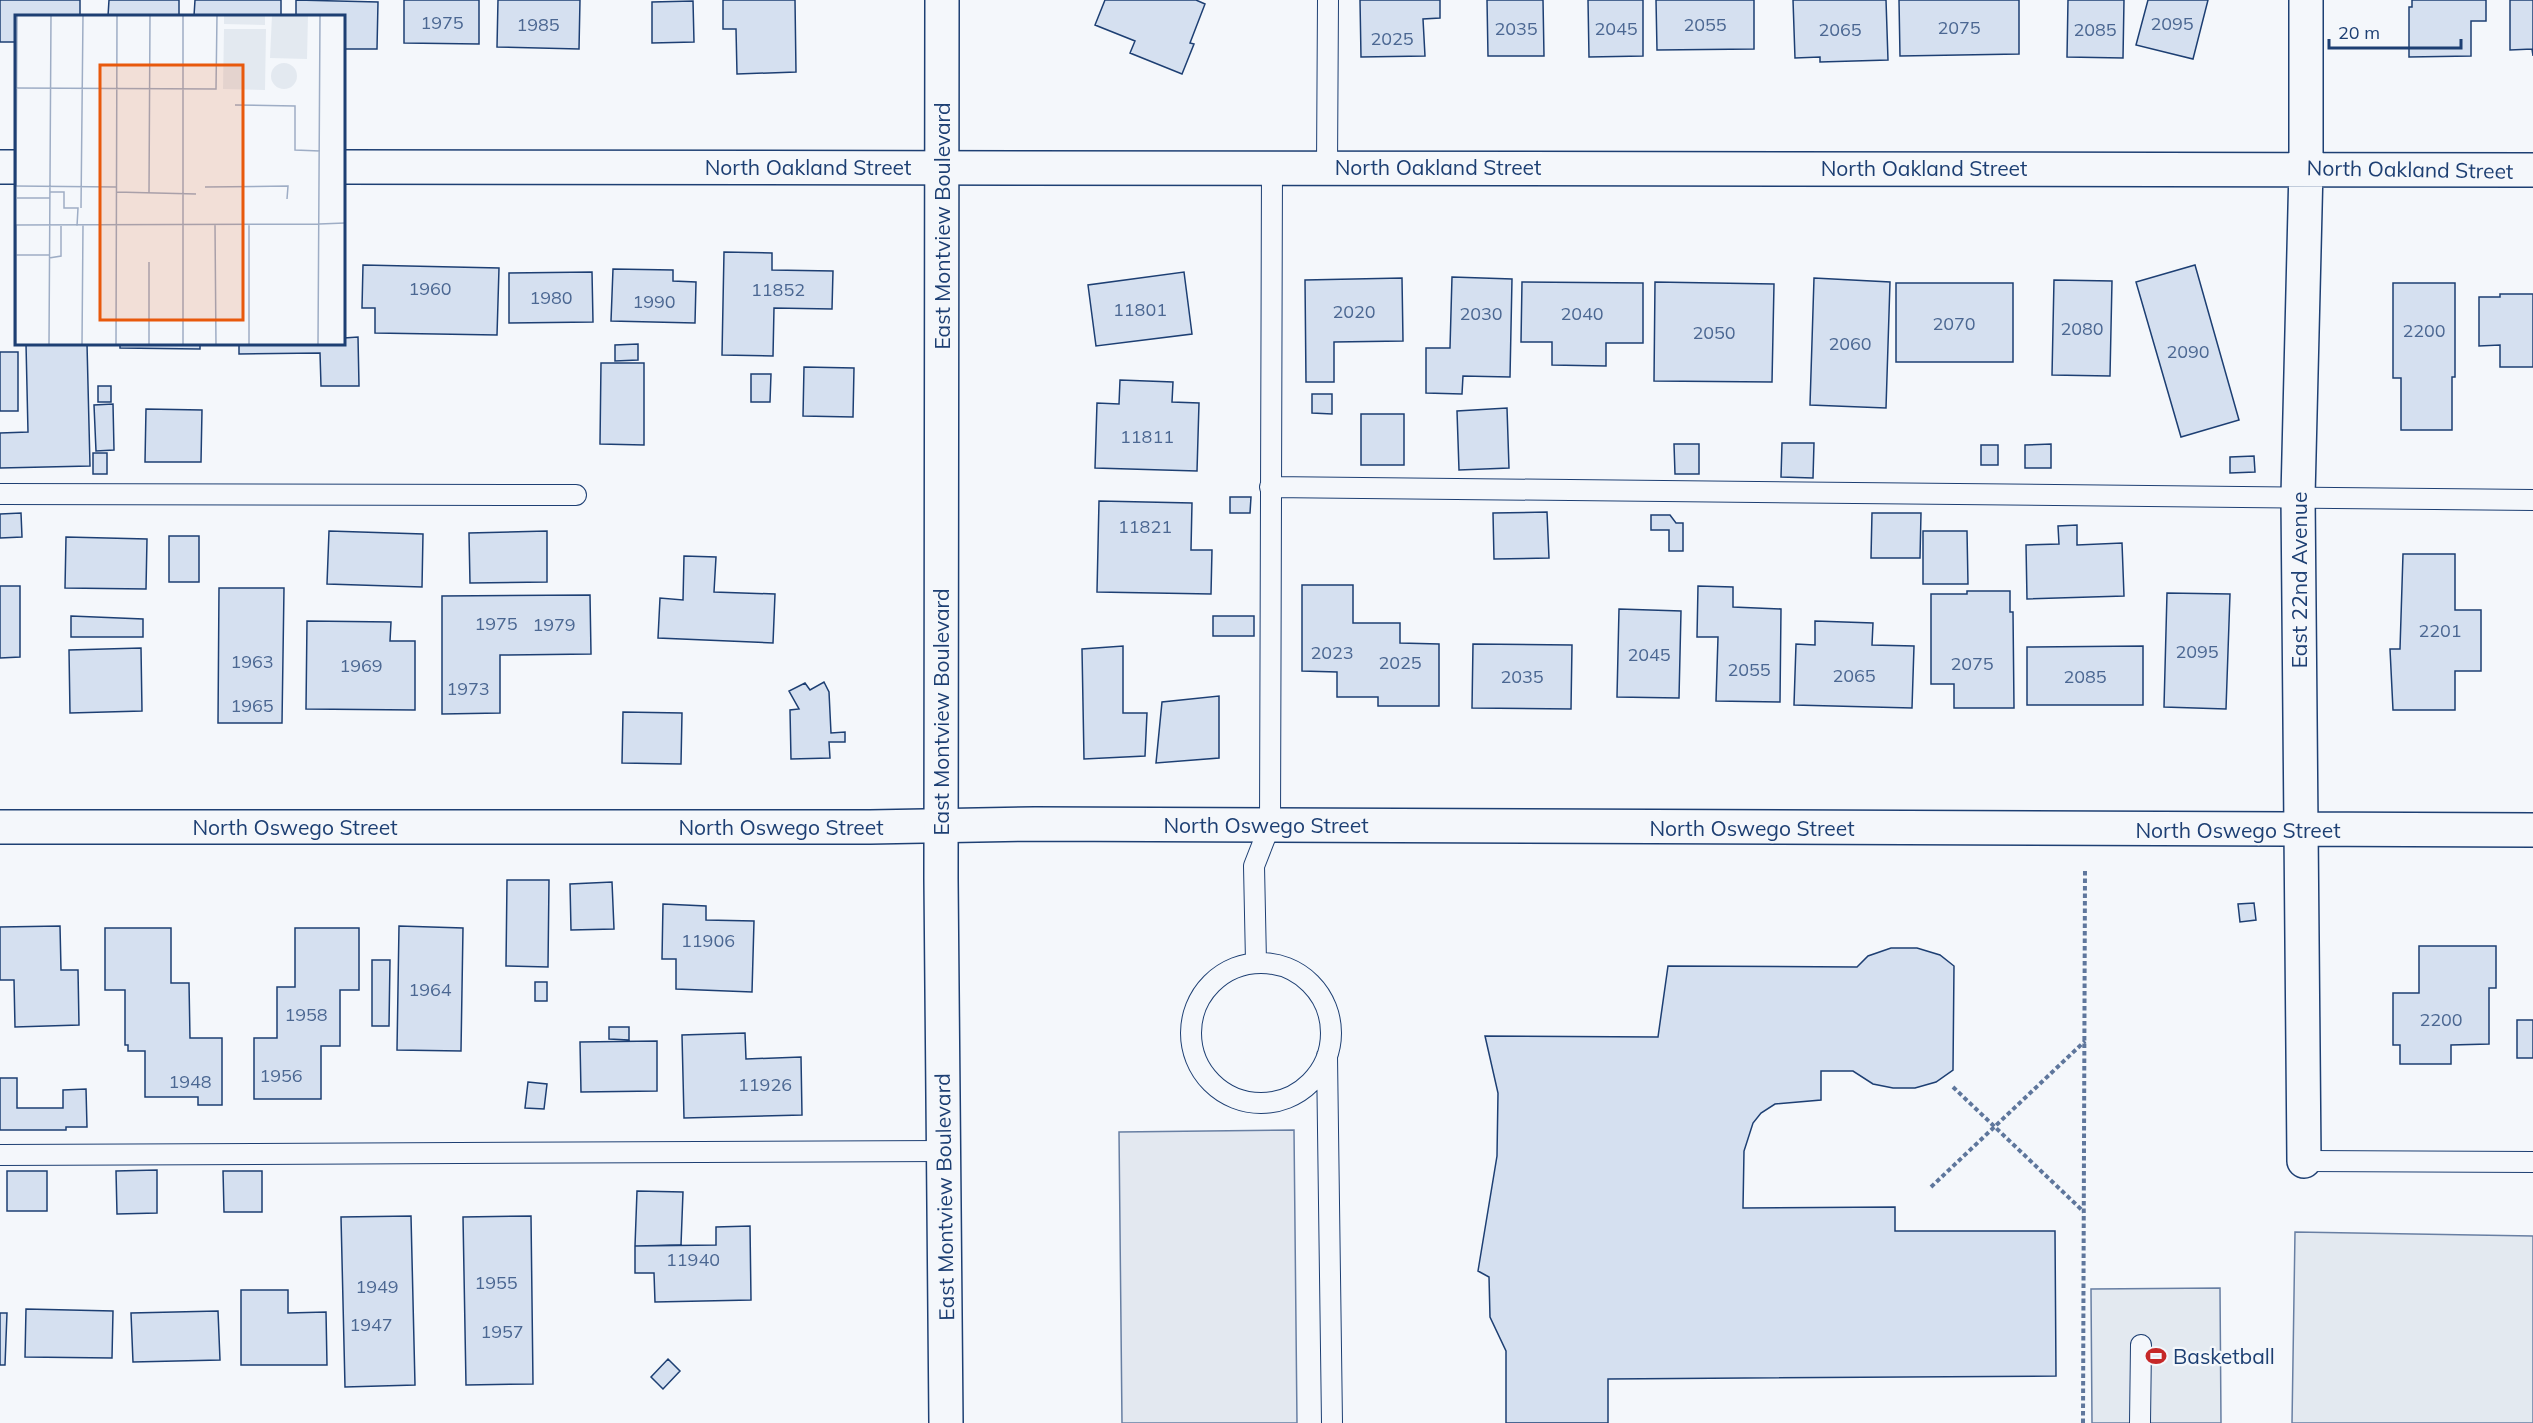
<svg xmlns="http://www.w3.org/2000/svg" width="2533" height="1423" font-family="Mulish,sans-serif">
<style>
.green{fill:#e3e9f0;stroke:#687fa3;stroke-width:1.5}
.parking{fill:#e3e8f0;stroke:#687fa3;stroke-width:1.5}
.building{fill:#d5e0f0;stroke:#1d3f73;stroke-width:1.5}
.lines{fill:none;stroke-linecap:round;stroke-linejoin:round}
.service-casing{stroke:#1d3f73;stroke-width:22}
.minor-casing{stroke:#1d3f73;stroke-width:36}
.secondary-casing{stroke:#1d3f73;stroke-width:36}
.path{stroke:#5e769c;stroke-width:4;stroke-dasharray:4.5 3;stroke-linecap:butt}
.service{stroke:#f4f7fb;stroke-width:20}
.minor{stroke:#f4f7fb;stroke-width:33}
.secondary{stroke:#f4f7fb;stroke-width:33}
.labels{text-anchor:middle;dominant-baseline:central;stroke-width:4.5;stroke-linejoin:round;paint-order:stroke}
.number-label{font-size:18px;fill:#4b6792}
.street-label{font-size:21px;fill:#1d3f73;stroke:#f4f7fb}
.poi-label{font-size:21px;fill:#1d3f73;stroke:#f4f7fb;text-anchor:start}
.inset-road{fill:none;stroke:#9eadc5;stroke-width:1.5}
.view{fill:#e8590c;fill-opacity:0.15;stroke:#e8590c;stroke-width:3}
.inset-edge{fill:none;stroke:#1d3f73;stroke-width:3}
</style>
<rect width="100%" height="100%" fill="#f4f7fb"/>
<path class="green" d="M2295,1232L2533,1236V1423H2292Z
M2220,1288L2221,1423H2092L2091,1289Z"/>
<path class="parking" d="M1294,1130L1297,1423H1122L1119,1132Z"/>
<path class="building" d="M0,0H80V16H16V42H0Z
M109,0H179V16H108Z
M195,0H281V16H194Z
M296,0L378,2L377,49H344V16H296Z
M404,0H479V44L404,43Z
M498,0H580L579,49L497,47Z
M723,0H795L796,72L737,74L736,29H723Z
M1105,0H1196L1205,4L1190,43L1194,44L1182,74L1130,53L1135,41L1095,25Z
M1360,0H1440V18L1423,19L1425,56L1361,57Z
M1487,0H1543L1544,56H1488Z
M1588,0H1643V56L1589,57Z
M1656,0H1754V49L1657,50Z
M1793,0H1886L1888,60L1820,62V57L1795,58Z
M1899,0H2019V54L1900,56Z
M2068,0H2124L2123,58L2067,57Z
M2148,0H2208L2193,59L2136,45Z
M2412,0H2486V21H2471V56L2409,57V7H2412Z
M2510,0H2533V56L2532,49L2510,50Z
M693,1L694,42L652,43V2Z
M724,252L772,253V270L833,271L832,309L774,308L773,356L722,355Z
M363,265L499,268L497,335L375,333V308H362Z
M2195,265L2239,420L2181,437L2136,282Z
M613,269L673,270V281L696,282L695,323L611,321Z
M592,272L593,322L509,323V273Z
M1184,272L1192,334L1096,346L1088,285Z
M1452,277L1512,279L1510,377L1463,376L1462,394L1426,393V348H1450Z
M1402,278L1403,341L1334,342V382H1306L1305,280Z
M1814,278L1890,282L1886,408L1810,405Z
M2054,280L2112,281L2110,376L2052,375Z
M1522,282L1643,283V343H1606V366L1552,365V342H1521Z
M1655,282L1774,284L1772,382L1654,381Z
M1896,283H2013V362H1896Z
M2393,283H2455V377H2452V430H2401V378H2393Z
M2500,294H2533V367H2500V345L2479,346V297H2500Z
M358,337L359,386H321L320,353L239,354V344H344V338Z
M26,344H87L90,466L0,468V433L28,432Z
M120,344H200V349L120,348Z
M638,344V360L615,361V345Z
M0,352H18V411H0Z
M601,363H644V445L600,444Z
M804,367L854,368L853,417L803,416Z
M751,374H771L770,402H751Z
M1120,380L1173,382L1172,402L1199,403L1197,471L1095,468L1097,403L1119,404Z
M98,386H111V402H98Z
M1312,394H1332V414L1312,413Z
M113,404L114,450L96,451L94,405Z
M1507,408L1509,468L1459,470L1457,411Z
M146,409L202,410L201,462H145Z
M1361,414H1404V465H1361Z
M1782,443H1814L1813,478L1781,477Z
M1674,444H1699V474H1675Z
M2051,444V468H2025V445Z
M1981,445H1998V465H1981Z
M93,453H107V474H93Z
M2254,456L2255,472L2230,473V457Z
M1230,497H1251L1250,513H1230Z
M1099,501L1192,503L1191,550H1212L1211,594L1097,592Z
M1547,512L1549,558L1494,559L1493,513Z
M21,513L22,537L0,538V514Z
M1872,513H1921L1920,558H1871Z
M1651,515H1670L1676,523H1683V551H1669V530H1651Z
M2077,525V545L2122,543L2124,596L2027,599L2026,545L2059,544L2058,526Z
M329,531L423,534L422,587L327,584Z
M547,531V582L470,583L469,533Z
M1923,531H1967L1968,584H1923Z
M169,536H199V582H169Z
M66,537L147,539L146,589L65,588Z
M2403,554H2455V610H2481V671H2455V710H2393L2390,649H2400Z
M684,556L716,557L714,592L775,594L773,643L658,638L660,598L683,600Z
M1302,585H1353V623H1400V643L1439,644V706H1378V697H1337V672L1302,671Z
M0,586H20V657L0,658Z
M1698,586L1733,587V607L1781,609L1780,702L1716,701L1718,637H1697Z
M219,588H284L282,723H218Z
M1967,591H2010V612H2013L2014,708H1954V684H1931V594H1967Z
M2167,593L2230,594L2226,709L2164,707Z
M590,595L591,654L500,655V713L442,714V596Z
M1619,609L1681,611L1679,698L1617,697Z
M71,616L143,619V637H71Z
M1213,616H1254V636H1213Z
M307,621L391,622L390,641H415V710L306,709Z
M1815,621L1873,623L1872,645L1914,646L1912,708L1794,705L1796,644L1815,645Z
M1473,644L1572,645L1571,709L1472,708Z
M1123,646V713H1147L1145,756L1084,759L1082,649Z
M2143,646V705H2027V647Z
M141,648L142,711L70,713L69,650Z
M824,682L829,692L831,733L845,732V742H829L830,758L791,759L790,710L799,709L789,691L805,683L810,690Z
M1219,696V758L1156,763L1162,702Z
M623,712L682,713L681,764L622,763Z
M507,880H549L548,967L506,966Z
M612,882L614,929L571,930L570,884Z
M2254,903L2256,920L2240,922L2238,904Z
M663,904L706,906V920L754,921L752,992L676,989V959H662Z
M60,926L61,970H78L79,1025L15,1027L14,980H0V927Z
M399,926L463,928L461,1051L397,1050Z
M105,928H171V983H189L190,1038H222V1105H198V1097H145V1051H128V1045H125V990H105Z
M295,928H359V990H340V1046H321V1099H254V1038H277V987H295Z
M2419,946H2496V988H2489V1044L2451,1045V1064H2400V1045H2393V993H2419Z
M1891,948H1917L1940,955L1954,966L1953,1070L1936,1082L1915,1088H1893L1873,1084L1853,1071H1821V1100L1775,1104L1761,1113L1753,1123L1744,1151L1743,1208L1895,1207V1231H2055L2056,1376L1608,1379V1423H1506V1351L1490,1317L1489,1277L1478,1271L1497,1156L1498,1093L1485,1036L1658,1037L1668,966L1857,967L1868,956Z
M372,960H390L389,1026H372Z
M535,982H547V1001H535Z
M2517,1020H2533V1058H2517Z
M609,1027H629V1040L609,1039Z
M745,1033L746,1059L801,1057L802,1115L684,1118L682,1035Z
M657,1041V1091L581,1092L580,1042Z
M0,1078H17V1108H63V1090L86,1089L87,1127H66V1130H0Z
M528,1082L547,1084L544,1109L525,1108Z
M157,1170V1213L117,1214L116,1171Z
M7,1171H47V1211H7Z
M223,1171H262V1212H224Z
M637,1191L683,1192L681,1245L635,1246Z
M411,1216L415,1385L345,1387L341,1217Z
M531,1216L533,1384L466,1385L463,1217Z
M750,1226L751,1300L655,1302L654,1273H635V1246L716,1245V1227Z
M241,1290H288V1313L326,1312L327,1365H241Z
M26,1309L113,1311L112,1358L25,1357Z
M218,1311L220,1360L133,1362L131,1313Z
M0,1313H7L5,1365H0Z
M668,1359L680,1371L663,1389L651,1377Z"/>
<g class="lines">
<g class="service-casing">
<path id="service" d="M1327,167L1328,0
M1270,487L2533,500
M0,494L576,495
M1256,962L1254,866L1270,825L1272,167
M1191 1033a70 70 0 1 1 140 0a70 70 0 1 1-140 0Z
M1327,1056L1332,1423
M0,1155L944,1151
M2304,1161L2533,1162
M2140,1423L2141,1345"/>
</g>
<g class="minor-casing">
<path id="minor" d="M0,167H16
M344,167L2533,170
M0,827H870L1035,824L2533,830
M2304,1161L2298,496L2306,168V0"/>
</g>
<g class="secondary-casing">
<path id="secondary" d="M942,0L941,879L946,1423"/>
</g>
<path class="path" d="M1953,1087L2084,1212
M1931,1187L2085,1041
M2083,1423L2085,869"/>
<use href="#service" class="service"/>
<use href="#minor" class="minor"/>
<use href="#secondary" class="secondary"/>
</g>
<defs>
<g id="stadium-bare" transform="scale(1.62)"><path d="M0-5a6.5 5 0 1 0 0 10a6.5 5 0 1 0 0-10ZM-3.5-1.8h7v3.6h-7Z" fill="#c62828" stroke="#f4f7fb" stroke-width="2.5" paint-order="stroke"/></g>
</defs>
<g fill-rule="evenodd">
<use href="#stadium-bare" x="2156" y="1356"/>
</g>
<g class="labels">
<g class="number-label">
<text x="442" y="22">1975</text>
<text x="2172" y="23">2095</text>
<text x="538" y="24">1985</text>
<text x="1705" y="24">2055</text>
<text x="1959" y="27">2075</text>
<text x="1516" y="28">2035</text>
<text x="1616" y="28">2045</text>
<text x="1840" y="29">2065</text>
<text x="2095" y="29">2085</text>
<text x="1392" y="38">2025</text>
<text x="430" y="288">1960</text>
<text x="778" y="289">11852</text>
<text x="551" y="297">1980</text>
<text x="654" y="301">1990</text>
<text x="1140" y="309">11801</text>
<text x="1354" y="311">2020</text>
<text x="1481" y="313">2030</text>
<text x="1582" y="313">2040</text>
<text x="1954" y="323">2070</text>
<text x="2082" y="328">2080</text>
<text x="2424" y="330">2200</text>
<text x="1714" y="332">2050</text>
<text x="1850" y="343">2060</text>
<text x="2188" y="351">2090</text>
<text x="1147" y="436">11811</text>
<text x="1145" y="526">11821</text>
<text x="496" y="623">1975</text>
<text x="554" y="624">1979</text>
<text x="2440" y="630">2201</text>
<text x="2197" y="651">2095</text>
<text x="1332" y="652">2023</text>
<text x="1649" y="654">2045</text>
<text x="252" y="661">1963</text>
<text x="1400" y="662">2025</text>
<text x="1972" y="663">2075</text>
<text x="361" y="665">1969</text>
<text x="1749" y="669">2055</text>
<text x="1854" y="675">2065</text>
<text x="1522" y="676">2035</text>
<text x="2085" y="676">2085</text>
<text x="468" y="688">1973</text>
<text x="252" y="705">1965</text>
<text x="708" y="940">11906</text>
<text x="430" y="989">1964</text>
<text x="306" y="1014">1958</text>
<text x="2441" y="1019">2200</text>
<text x="281" y="1075">1956</text>
<text x="190" y="1081">1948</text>
<text x="765" y="1084">11926</text>
<text x="693" y="1259">11940</text>
<text x="496" y="1282">1955</text>
<text x="377" y="1286">1949</text>
<text x="371" y="1324">1947</text>
<text x="502" y="1331">1957</text>
</g>
<g class="street-label">
<text x="808" y="167">North Oakland Street</text>
<text x="1438" y="167">North Oakland Street</text>
<text x="1924" y="168">North Oakland Street</text>
<text transform="translate(2410 169) rotate(1)">North Oakland Street</text>
<text transform="translate(942 226) rotate(-90)">East Montview Boulevard</text>
<text transform="translate(2299 580) rotate(-90)">East 22nd Avenue</text>
<text transform="translate(941 712) rotate(-90)">East Montview Boulevard</text>
<text x="1266" y="825">North Oswego Street</text>
<text x="295" y="827">North Oswego Street</text>
<text x="781" y="827">North Oswego Street</text>
<text x="1752" y="828">North Oswego Street</text>
<text x="2238" y="830">North Oswego Street</text>
<text transform="translate(944 1197) rotate(-91)">East Montview Boulevard</text>
</g>
<g class="poi-label">
<text x="2173" y="1356">Basketball</text>
</g>
</g>
<g transform="translate(15 15)">
<rect width="330" height="330" fill="#f4f7fb"/>
<path d="M209,0H250V10L209,9ZM257,0H293L292,44L255,43ZM209,14H251L250,75L208,74ZM256 61a13 13 0 1 1 26 0a13 13 0 1 1-26 0Z" fill="#e3e9f0"/>
<path class="inset-road" d="M0,73L201,74L202,0M220,90L280,91V135L305,136M0,171L101,172M1,171L2,0M190,172L273,171L272,184M35,177H49V193H63L62,211M101,177L181,179M134,178L135,0M2,183H35M66,193L68,0M304,209L330,208M0,210L304,209M200,210L201,330M1,240H34M34,243L46,241V211M1,330V210M34,330L36,0M67,330L68,210M101,330L102,0M134,330V247M168,330V0M234,330V210M303,330L305,0"/>
<path class="view" d="M85,50H228V305H85Z"/>
<rect width="330" height="330" class="inset-edge"/>
</g>
<path d="M2329 39v9h132v-9" fill="none" stroke="#1d3f73" stroke-width="3"/>
<text x="2338" y="39" font-size="18" fill="#1d3f73" stroke="#f4f7fb" stroke-width="4.5" paint-order="stroke">20 m</text>
</svg>
